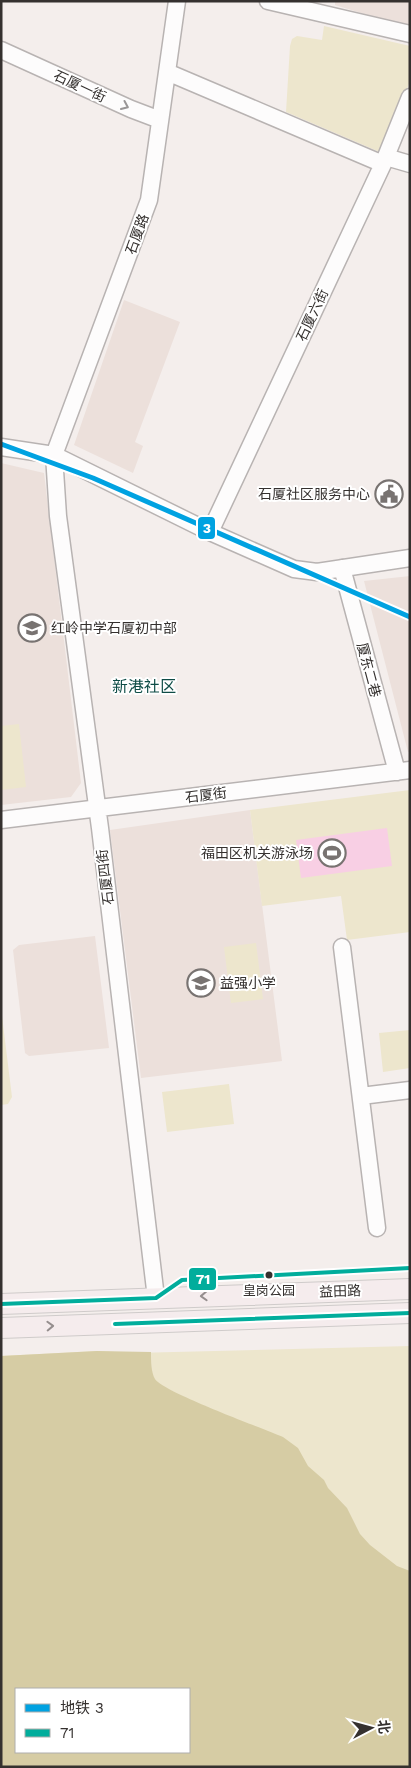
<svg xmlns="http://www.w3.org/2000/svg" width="411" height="1768" font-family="'Work Sans','Noto Sans SC',sans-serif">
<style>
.built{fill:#ece0db}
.green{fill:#ede6cd;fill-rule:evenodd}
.forest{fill:#d6cca4;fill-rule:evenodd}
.water{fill:#f8cfe4}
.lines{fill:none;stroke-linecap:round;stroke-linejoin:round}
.minor-casing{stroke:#b8b3b2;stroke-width:19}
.major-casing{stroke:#cfcbca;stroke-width:22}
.minor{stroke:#fdfcfc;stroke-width:16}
.major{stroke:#f5eced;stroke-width:20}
.bus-1-casing{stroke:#fff;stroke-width:8}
.bus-1{stroke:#01ad9c;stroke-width:4}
.metro-1-casing{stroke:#fff;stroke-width:9}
.metro-1{stroke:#00a2e1;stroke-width:5}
.oneway{stroke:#999696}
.oneway2{stroke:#958e8e}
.bus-dot{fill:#35312f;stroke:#fff;stroke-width:2}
.labels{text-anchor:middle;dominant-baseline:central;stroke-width:4;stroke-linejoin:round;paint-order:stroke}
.bus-label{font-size:13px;fill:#35312f;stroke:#fff}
.street-label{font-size:14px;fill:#35312f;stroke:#fff}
.poi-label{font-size:14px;fill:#35312f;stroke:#fff;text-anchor:end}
.quarter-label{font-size:16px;fill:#0e4c46;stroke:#fff}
.line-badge{stroke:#fff;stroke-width:2}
.badge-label{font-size:14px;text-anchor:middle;font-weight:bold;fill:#fff}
</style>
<rect width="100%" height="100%" fill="#f4eeec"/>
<path class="built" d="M335,1H410V28L335,5Z
M124,300L180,322L135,442L143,446L133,473L74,445Z
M1,463L44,473L81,783L71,797L1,805Z
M410,576V752H408L364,581Z
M250,810L282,1061L141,1078L110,830Z
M95,936L109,1048L29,1056L25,1053L13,950L19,945Z"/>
<path class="green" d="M324,26L410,46V81L382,153L286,112L290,46L292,39L297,36L322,40Z
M19,724L26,787L1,790V726Z
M410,790V932L347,940L341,896L262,906L250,810Z
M256,943L263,999L231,1003L224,947Z
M1,1008L12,1097L8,1104L1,1105Z
M410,1030V1068L383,1072L379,1033Z
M229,1084L234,1124L167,1132L162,1092Z
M410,1346V1767H1V1356L97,1351L133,1353ZM16,1689H189V1752H16Z"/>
<path class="forest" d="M97,1351L151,1352C151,1361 151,1372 155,1379C163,1392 262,1428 283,1437L298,1448L308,1466L324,1480L328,1488L347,1508L360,1534L370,1545L397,1566L410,1571V1767H1V1356ZM16,1689H189V1752H16Z"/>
<path class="water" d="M387,828L392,866L301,878L296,840Z"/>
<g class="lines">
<g class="minor-casing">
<path id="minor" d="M268,1L410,34
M1,50L131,109L160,120
M167,72L383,164
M386,157L410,164
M1,447L54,455L210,532L294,569L317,572L410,558
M210,532L383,164L410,97
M342,568L397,772
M1,820L410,770
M342,947L377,1228
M361,1096L410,1090
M156,1298L100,828L58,516L54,455L149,200L177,1"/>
</g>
<g class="major-casing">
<path id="major" d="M1,1304L410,1289
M1,1328L410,1313"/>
</g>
<use href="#minor" class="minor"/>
<use href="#major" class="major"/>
<g class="bus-1-casing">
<path id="bus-1" d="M1,1304L156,1298L182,1280L410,1268
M115,1324L410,1313"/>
</g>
<use href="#bus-1" class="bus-1"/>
<g class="metro-1-casing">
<path id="metro-1" d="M1,444L93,478L410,617"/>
</g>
<use href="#metro-1" class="metro-1"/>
</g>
<defs><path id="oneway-chevron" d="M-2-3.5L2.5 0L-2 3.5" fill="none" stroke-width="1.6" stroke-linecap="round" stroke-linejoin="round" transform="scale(1.25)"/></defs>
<use class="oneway" href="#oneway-chevron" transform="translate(125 106) rotate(24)"/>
<g class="oneway2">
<use href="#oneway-chevron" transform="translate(204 1296) rotate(178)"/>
<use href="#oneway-chevron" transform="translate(50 1326) rotate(-2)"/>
</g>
<defs>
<g id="civic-ring" transform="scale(1.4375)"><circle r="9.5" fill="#fff" stroke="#787371" stroke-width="1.5"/><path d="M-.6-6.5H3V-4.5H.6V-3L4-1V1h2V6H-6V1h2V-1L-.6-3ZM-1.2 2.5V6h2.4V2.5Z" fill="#787371"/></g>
<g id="school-ring" transform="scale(1.4375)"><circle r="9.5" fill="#fff" stroke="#787371" stroke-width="1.5"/><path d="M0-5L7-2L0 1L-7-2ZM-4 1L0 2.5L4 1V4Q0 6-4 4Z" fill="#787371"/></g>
<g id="stadium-ring" transform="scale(1.4375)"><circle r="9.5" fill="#fff" stroke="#787371" stroke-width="1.5"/><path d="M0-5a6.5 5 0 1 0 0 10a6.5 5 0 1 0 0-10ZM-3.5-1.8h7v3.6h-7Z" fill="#787371"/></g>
</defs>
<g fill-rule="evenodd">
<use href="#civic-ring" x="389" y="494"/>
<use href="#school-ring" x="32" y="628"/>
<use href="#stadium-ring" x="332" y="853"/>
<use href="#school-ring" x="201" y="983"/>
</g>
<circle class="bus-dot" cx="269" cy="1275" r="4.5"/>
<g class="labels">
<g class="bus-label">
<text x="269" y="1290">皇岗公园</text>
</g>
<g class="street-label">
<text transform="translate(80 86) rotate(25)">石厦一街</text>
<text transform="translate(137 234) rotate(-70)">石厦路</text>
<text transform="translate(312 315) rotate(-65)">石厦六街</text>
<text transform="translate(369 670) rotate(75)">厦东二巷</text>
<text transform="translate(206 795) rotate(-7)">石厦街</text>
<text transform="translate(105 877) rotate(-97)">石厦四街</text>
<text transform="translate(340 1291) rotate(-2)">益田路</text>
</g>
<g class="poi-label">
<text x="370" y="494">石厦社区服务中心</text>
<text x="51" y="628" text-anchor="start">红岭中学石厦初中部</text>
<text x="313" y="853">福田区机关游泳场</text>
<text x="220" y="983" text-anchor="start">益强小学</text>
</g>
<g class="quarter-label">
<text x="144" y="686">新港社区</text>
</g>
</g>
<g class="line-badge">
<rect x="197" y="516" width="19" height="24" rx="5" fill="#00a2e1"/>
<rect x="188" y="1267" width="29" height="24" rx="5" fill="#01ad9c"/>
</g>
<g class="badge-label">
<text x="207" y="533">3</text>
<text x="203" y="1284">71</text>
</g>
<rect width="411" height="1768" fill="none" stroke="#35312f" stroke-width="5"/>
<rect x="15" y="1688" width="175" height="65" fill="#ffffff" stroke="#aeadac"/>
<rect x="25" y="1704" width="25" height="8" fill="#00a2e1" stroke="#aeadac"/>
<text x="60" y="1713" font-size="15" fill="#35312f">地铁 3</text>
<rect x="25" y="1729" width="25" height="8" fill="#01ad9c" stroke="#aeadac"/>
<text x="60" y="1738" font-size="15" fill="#35312f">71</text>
<g transform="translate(371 1728) rotate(84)" stroke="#ffffff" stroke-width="4" paint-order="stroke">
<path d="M0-4L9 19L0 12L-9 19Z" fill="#35312f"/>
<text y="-8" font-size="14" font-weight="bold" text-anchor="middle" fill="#35312f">北</text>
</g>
</svg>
